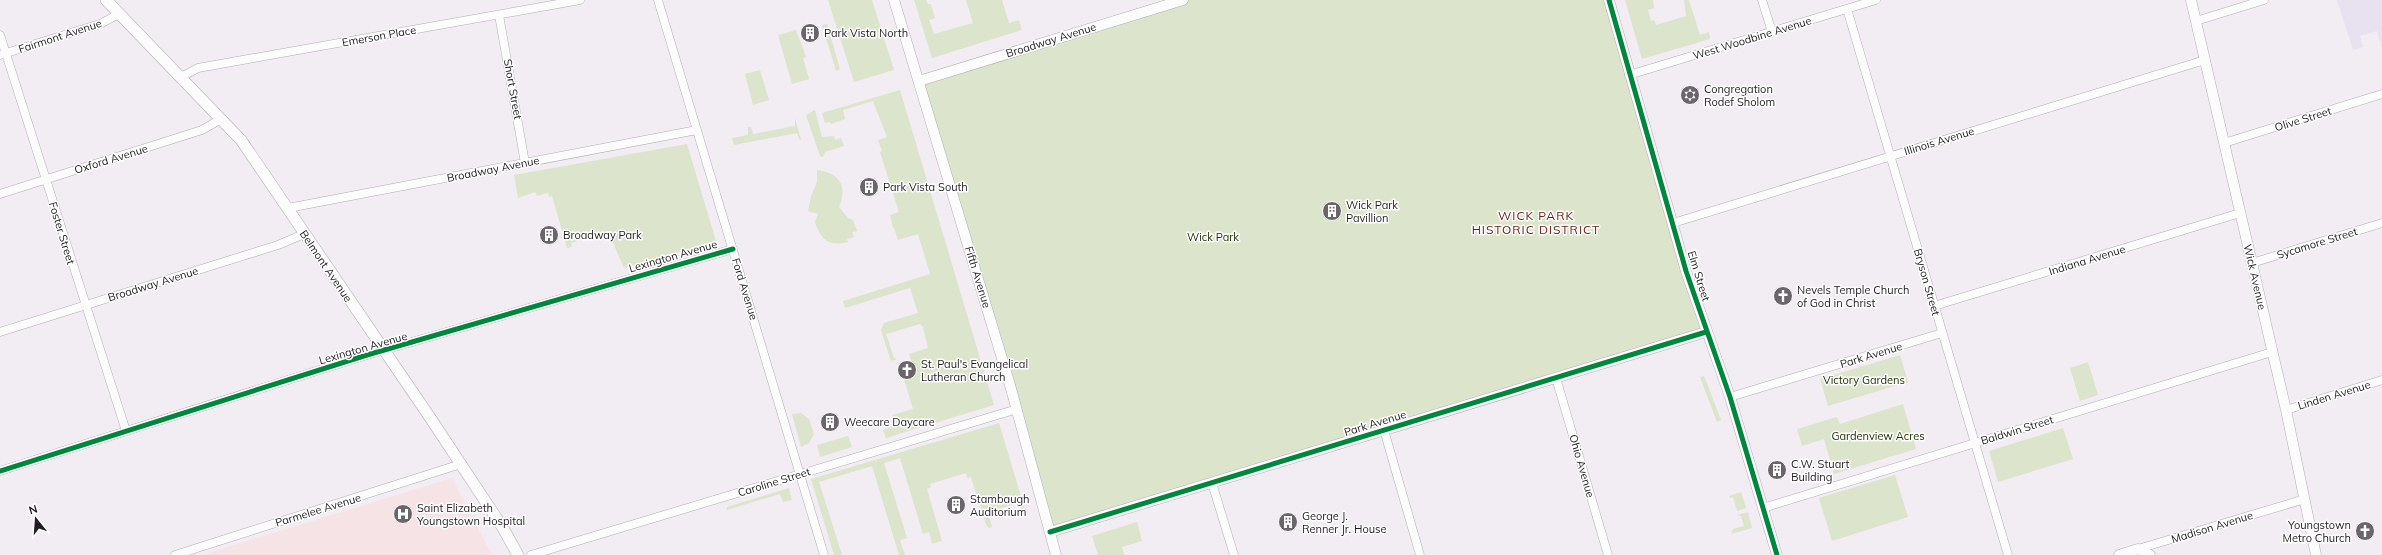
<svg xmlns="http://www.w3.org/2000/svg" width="2382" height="555" font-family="Mulish,sans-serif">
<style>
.industrial{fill:#e8e1f0}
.medical{fill:#f5e3e5}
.green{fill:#dce4cc}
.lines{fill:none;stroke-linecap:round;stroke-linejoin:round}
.minor-casing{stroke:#b2aeb3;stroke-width:9}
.tertiary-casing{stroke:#b2aeb3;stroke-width:11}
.secondary-casing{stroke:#b2aeb3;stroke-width:12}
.minor{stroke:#fdfcfd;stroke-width:8}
.tertiary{stroke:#fdfcfd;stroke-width:10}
.secondary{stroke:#fdfcfd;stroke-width:11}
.cycleway-casing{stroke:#fff;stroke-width:8}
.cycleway{stroke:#00873e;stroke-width:5}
.labels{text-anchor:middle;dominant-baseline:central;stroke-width:3;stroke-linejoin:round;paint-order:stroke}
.poi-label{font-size:11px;fill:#201c21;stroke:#fff;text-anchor:start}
.street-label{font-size:11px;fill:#201c21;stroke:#fff}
.park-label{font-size:11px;fill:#213000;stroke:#fff}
.neighbourhood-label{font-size:12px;letter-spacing:1px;fill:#662316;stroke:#fff}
</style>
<rect width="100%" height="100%" fill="#f2ecf3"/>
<path class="industrial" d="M2337,0H2382V48L2377,31L2360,36L2363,47L2353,50Z"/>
<path class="medical" d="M452,478L492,555H202Z"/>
<path class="green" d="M828,0H872L894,70L854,82Z
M914,0H926L928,4H931L935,18L929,20L934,34L973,23L966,0H1002L1009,23L1019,20L1022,30L932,58Z
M1183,0H1609L1706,332L1050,532L919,81Z
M1625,0H1653L1654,8L1648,10L1651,21L1654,20L1656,25L1686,16L1684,0H1689L1700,35L1709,32L1710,39L1642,59Z
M827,24L839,66L840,69L836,71L822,25Z
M796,30L806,57L803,58L809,79L792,84L778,35Z
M760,70L769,100L753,105L745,74Z
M900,90L994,405L886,438L883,430L895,426L892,415L913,409L904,379L906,374L915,371L909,354L928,348L923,327L920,324L886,334L894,358L897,359L891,361L881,330L884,323L918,313L910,288L845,308L843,301L930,274L918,234L898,240L894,228H893L890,215L899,212L880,152L882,151L878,140L887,137L873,101L843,110L845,119L831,124L830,122L825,123L822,113Z
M815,110L822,137L834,136L835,140L841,138L844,146L825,152L823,157L820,156L806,115Z
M795,118L801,140L799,139L797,133L734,145L732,138L748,135V127H751L753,134L795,126Z
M687,144L716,241L624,268L609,234L605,235L604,233L571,243L572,247L567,248L552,196L549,197L548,193L537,196L535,192L518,198L514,175Z
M817,170C839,173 848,185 839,207L848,218L853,220L857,231L852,232L854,237L847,239L848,242C830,247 820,240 815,222L818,214L808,211L811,196L817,182Z
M1900,355L1908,382L1828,406L1820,379Z
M2088,362L2098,395L2080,401L2070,368Z
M1704,376L1721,420L1717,422L1700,377Z
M1903,404L1916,449L1834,474L1824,439L1802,446L1797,429L1837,417L1840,424Z
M801,413L809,419L814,434L809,443L801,447L792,414Z
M999,423L1026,513L1023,514L1019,503L988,512L992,527L989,528L986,525L971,477L967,478L966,473L930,484L931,487L927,489L942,541L932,544L929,532L923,534L900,458L884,463L907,538L900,540L905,555H899L872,466L819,482L842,555H834L811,479Z
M2063,428L2073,459L1998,482L1989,451Z
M848,436L852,447L820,457L817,445Z
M1895,475L1908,517L1832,541L1819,498Z
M789,488L792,500L783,502L780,494L727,510V507Z
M1741,492L1746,508L1737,511L1733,497L1730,498L1729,496Z
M1748,512L1752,528L1731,534L1733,529L1744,526L1741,516L1737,515Z
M1137,522L1142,541L1122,547L1124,555H1098L1092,536Z"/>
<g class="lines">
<g class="minor-casing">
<path id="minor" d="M658,0L824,555
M1762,0L1772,32
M1847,9L2008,555
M499,15L525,163
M2196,21L2264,0
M0,35L126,431
M0,55L100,24L119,14
M1629,75L1876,0
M181,77L198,68L580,0
M2224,143L2382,94
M0,194L202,130L221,119
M288,208L697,130
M1673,223L2205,60
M2252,263L2382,223
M1934,306L2240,213
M0,332L278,245L304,234
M1556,378L1608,555
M1730,397L1942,333
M2286,410L2382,380
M1384,430L1420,555
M0,471L367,355L733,249
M1212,483L1234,555
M1763,508L2272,352
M2138,549L2305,499
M175,555L461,464
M531,555L1017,409"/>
</g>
<g class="tertiary-casing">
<path id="tertiary" d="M894,0L1010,385L1056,555
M1609,0L1686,271L1730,397L1777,555
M2191,0L2286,410L2316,555
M919,81L1183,0
M1050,532L1706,332
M2119,555L2138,549L2150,555"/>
</g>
<g class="secondary-casing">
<path id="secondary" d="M106,0L241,140L429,416L503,528L518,555"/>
</g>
<use href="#minor" class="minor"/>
<use href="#tertiary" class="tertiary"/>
<use href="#secondary" class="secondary"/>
<g class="cycleway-casing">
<path id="cycleway" d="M1609,0L1686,271L1730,397L1777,555
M0,471L367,355L733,249
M1050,532L1706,332"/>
</g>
<use href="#cycleway" class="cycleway"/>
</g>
<defs>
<g id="building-disc" transform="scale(1)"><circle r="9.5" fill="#6a656a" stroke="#fff"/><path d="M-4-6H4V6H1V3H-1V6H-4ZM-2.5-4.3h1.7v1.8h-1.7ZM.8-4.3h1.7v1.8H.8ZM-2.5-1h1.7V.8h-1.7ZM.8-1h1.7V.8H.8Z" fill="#fff"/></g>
<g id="synagogue-disc" transform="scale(1)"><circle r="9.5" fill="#6a656a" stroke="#fff"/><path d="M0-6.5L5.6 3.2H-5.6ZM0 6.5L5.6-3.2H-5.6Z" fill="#fff"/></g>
<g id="church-disc" transform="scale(1)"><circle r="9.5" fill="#6a656a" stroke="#fff"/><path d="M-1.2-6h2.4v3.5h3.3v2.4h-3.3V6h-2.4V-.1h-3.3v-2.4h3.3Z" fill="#fff"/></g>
<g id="hospital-disc" transform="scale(1)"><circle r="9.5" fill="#6a656a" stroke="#fff"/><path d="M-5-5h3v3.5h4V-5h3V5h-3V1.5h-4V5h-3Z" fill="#fff"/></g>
</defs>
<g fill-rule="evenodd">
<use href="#building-disc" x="810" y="33"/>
<use href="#synagogue-disc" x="1690" y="95"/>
<use href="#building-disc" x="869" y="187"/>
<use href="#building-disc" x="1332" y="211"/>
<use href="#building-disc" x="549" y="235"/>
<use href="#church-disc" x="1783" y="296"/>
<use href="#church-disc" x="907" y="370"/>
<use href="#building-disc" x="830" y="422"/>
<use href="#building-disc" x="1777" y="470"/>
<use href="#building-disc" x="956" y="505"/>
<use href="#hospital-disc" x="403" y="514"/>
<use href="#building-disc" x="1288" y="522"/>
<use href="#church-disc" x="2365" y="531"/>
</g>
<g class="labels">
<g class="poi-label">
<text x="824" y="33">Park Vista North</text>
<text x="1704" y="89">Congregation<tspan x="1704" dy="13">Rodef Sholom</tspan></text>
<text x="883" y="187">Park Vista South</text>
<text x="1346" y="205">Wick Park<tspan x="1346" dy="13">Pavillion</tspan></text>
<text x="563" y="235">Broadway Park</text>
<text x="1797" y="290">Nevels Temple Church<tspan x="1797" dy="13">of God in Christ</tspan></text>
<text x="921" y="364">St. Paul's Evangelical<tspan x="921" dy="13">Lutheran Church</tspan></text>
<text x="844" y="422">Weecare Daycare</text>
<text x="1791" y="464">C.W. Stuart<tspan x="1791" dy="13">Building</tspan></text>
<text x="970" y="499">Stambaugh<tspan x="970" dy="13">Auditorium</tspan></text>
<text x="417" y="508">Saint Elizabeth<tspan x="417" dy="13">Youngstown Hospital</tspan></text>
<text x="1302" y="516">George J.<tspan x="1302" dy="13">Renner Jr. House</tspan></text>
<text x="2351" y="525" text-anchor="end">Youngstown<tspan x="2351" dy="13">Metro Church</tspan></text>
</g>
<g class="street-label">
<text transform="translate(60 36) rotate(-18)">Fairmont Avenue</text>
<text transform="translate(379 36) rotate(-10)">Emerson Place</text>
<text transform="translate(1752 38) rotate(-17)">West Woodbine Avenue</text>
<text transform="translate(1051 40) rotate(-17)">Broadway Avenue</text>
<text transform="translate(513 89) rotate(80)">Short Street</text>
<text transform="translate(2303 119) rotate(-17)">Olive Street</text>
<text transform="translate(1939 141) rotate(-17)">Illinois Avenue</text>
<text transform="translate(111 159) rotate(-17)">Oxford Avenue</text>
<text transform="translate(493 169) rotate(-11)">Broadway Avenue</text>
<text transform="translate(62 233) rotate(73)">Foster Street</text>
<text transform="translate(2317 243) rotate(-17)">Sycamore Street</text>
<text transform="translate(673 256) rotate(-16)">Lexington Avenue</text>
<text transform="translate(2087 260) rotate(-17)">Indiana Avenue</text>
<text transform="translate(326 266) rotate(56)">Belmont Avenue</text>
<text transform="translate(1699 276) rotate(73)">Elm Street</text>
<text transform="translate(978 277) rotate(73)">Fifth Avenue</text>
<text transform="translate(2255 277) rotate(77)">Wick Avenue</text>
<text transform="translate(1927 282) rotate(74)">Bryson Street</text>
<text transform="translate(153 284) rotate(-17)">Broadway Avenue</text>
<text transform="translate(745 289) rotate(73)">Ford Avenue</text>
<text transform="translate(363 348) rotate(-16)">Lexington Avenue</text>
<text transform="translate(1871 355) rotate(-17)">Park Avenue</text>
<text transform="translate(2334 395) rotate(-17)">Linden Avenue</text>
<text transform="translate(1375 423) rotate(-17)">Park Avenue</text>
<text transform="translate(2017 430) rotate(-17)">Baldwin Street</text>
<text transform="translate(1582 466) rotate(74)">Ohio Avenue</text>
<text transform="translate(774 482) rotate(-17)">Caroline Street</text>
<text transform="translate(318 510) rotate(-17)">Parmelee Avenue</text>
<text transform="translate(2212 527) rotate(-17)">Madison Avenue</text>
</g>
<g class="park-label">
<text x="1213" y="237">Wick Park</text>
<text x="1864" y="380">Victory Gardens</text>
<text x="1878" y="436">Gardenview Acres</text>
</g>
<g class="neighbourhood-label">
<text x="1536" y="215">WICK PARK<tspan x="1536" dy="14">HISTORIC DISTRICT</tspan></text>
</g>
</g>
<g transform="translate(36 519) rotate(343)" stroke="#ffffff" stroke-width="3" paint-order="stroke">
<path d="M0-3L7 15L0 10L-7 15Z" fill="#201c21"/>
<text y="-6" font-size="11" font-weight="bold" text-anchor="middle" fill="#201c21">N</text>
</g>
</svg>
